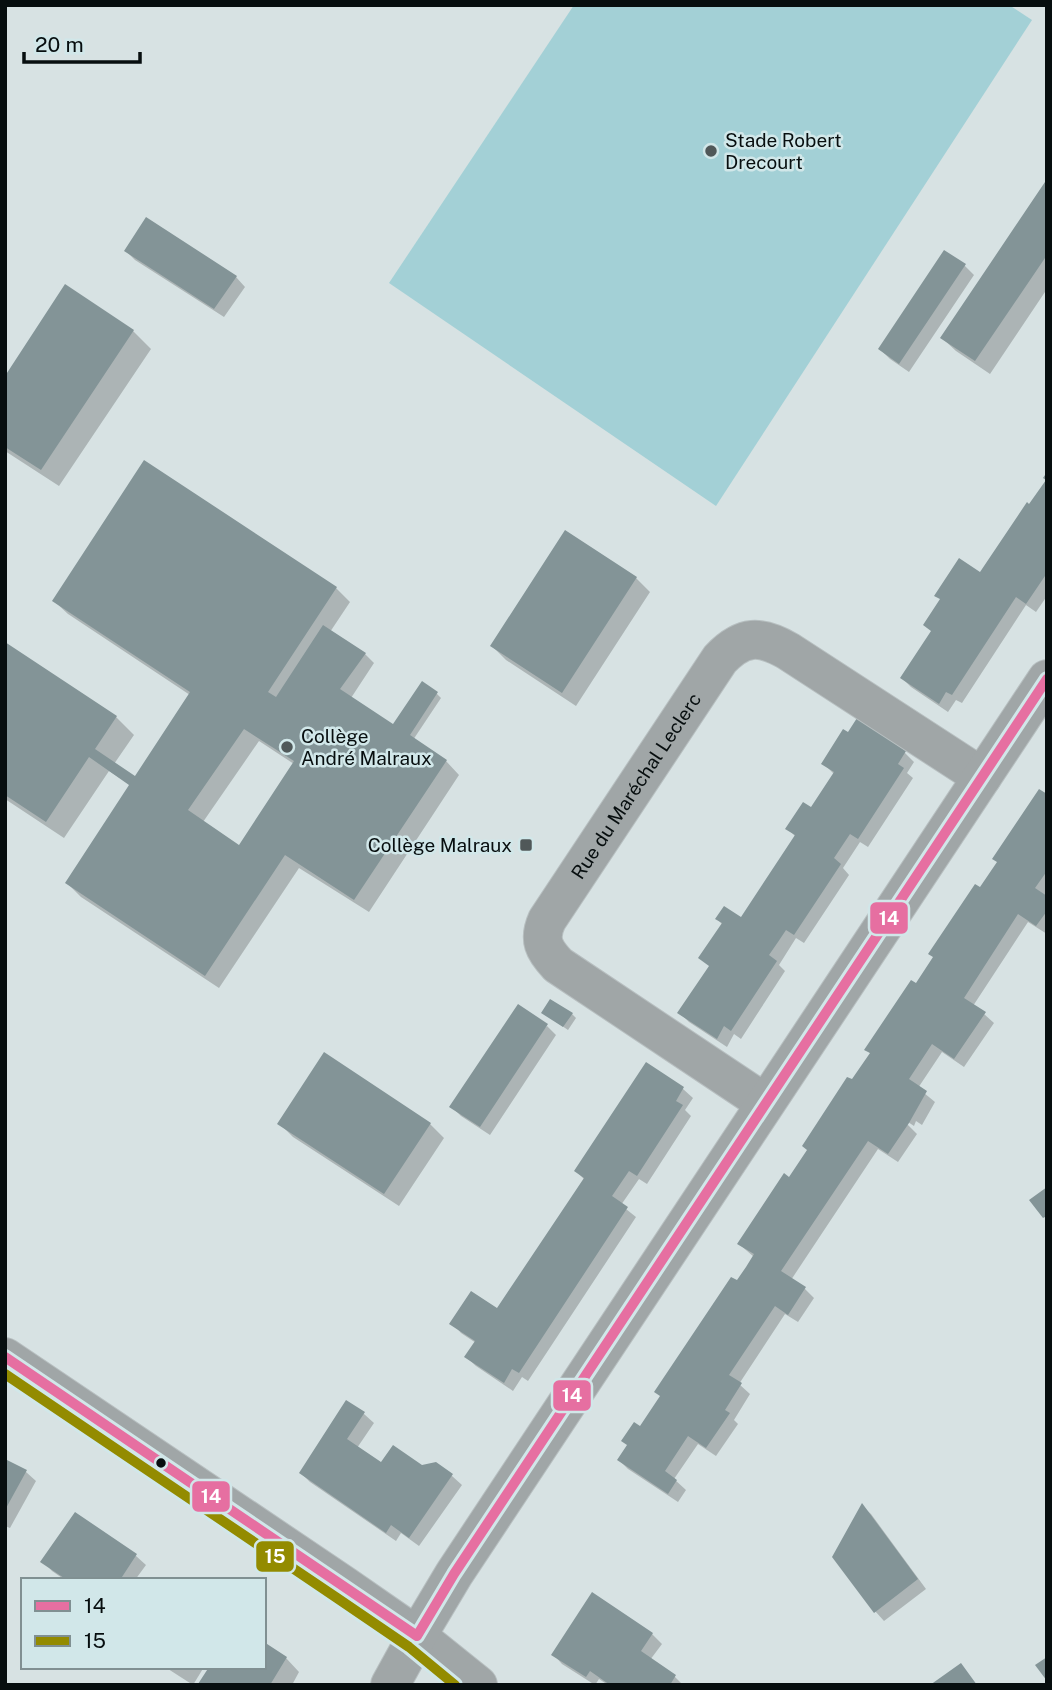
<svg xmlns="http://www.w3.org/2000/svg" width="1052" height="1690" font-family="'Public Sans',sans-serif">
<style>
.green{fill:#a3d0d6}
.shadow{fill:#0003;fill-rule:evenodd}
.building{fill:#839497;fill-rule:evenodd}
.lines{fill:none;stroke-linecap:round;stroke-linejoin:round}
.minor-casing{stroke:#b7bfc0;stroke-width:40}
.minor{stroke:#a0a6a7;stroke-width:38}
.bus-1-casing{stroke:#d1e7e9;stroke-width:16}
.bus-2-casing{stroke:#d1e7e9;stroke-width:16}
.bus-1{stroke:#e66fa1;stroke-width:10}
.bus-2{stroke:#938b00;stroke-width:10}
.poi-dot{fill:#505859;stroke:#d1e7e9;stroke-width:2.5}
.bus-dot{fill:#070e0f;stroke:#d1e7e9;stroke-width:2.5}
.labels{text-anchor:middle;dominant-baseline:central;stroke-width:5;stroke-linejoin:round;paint-order:stroke}
.poi-label{font-size:19px;fill:#070e0f;stroke:#d1e7e9;text-anchor:start}
.street-label{font-size:19px;fill:#070e0f;stroke:#d1e7e9}
.line-badge{stroke:#d1e7e9;stroke-width:2.5}
.badge-label{font-size:19px;text-anchor:middle;font-weight:bold;fill:#fff}
</style>
<rect width="100%" height="100%" fill="#d7e2e3"/>
<path class="green" d="M574,5H1009L1032,20L716,506L389,283Z"/>
<path class="shadow" d="M1047,183V289L990,374L956,351L942,338Z
M147,219L236,277L245,287L224,317L135,260L126,251Z
M964,265L974,275L909,372L890,359L880,349Z
M66,286L133,331L151,349L59,486L5,451V379Z
M144,463L336,588L350,602L330,632L365,654L374,663L351,698L393,727L422,684L437,694L441,698L413,740L446,761L459,775L369,912L299,868L219,988L81,897L67,883L131,785L109,771L64,838L5,799V644L116,717L134,735L114,764L136,778L190,695L68,614L54,601ZM259,741L294,764L240,847L203,822Z
M1047,482V596L1036,612L1026,605L962,703L956,700L948,712L911,687L902,678L980,574Z
M636,578L650,592L576,706L506,660L492,646Z
M905,753L914,762L907,773L913,778L868,847L860,842L843,868L849,875L804,943L796,938L779,965L785,971L741,1039L734,1034L727,1047L689,1022L680,1013L710,966L723,925L717,919L741,920L796,837L787,828L812,810L834,774L823,763Z
M1047,796V894L1045,897L1047,898V934L1028,922L973,1006L984,1014L994,1023L964,1067L942,1052L918,1088L935,1102L922,1125L916,1121L914,1126L908,1122L907,1124L917,1134L898,1162L878,1149L791,1280L805,1289L814,1298L798,1322L785,1314L739,1384L750,1394L734,1420L738,1424L716,1456L698,1444L674,1479L686,1490L678,1502L628,1469L619,1460L754,1257L739,1244L789,1179L871,1054L867,1050L917,986L981,890Z
M543,1013L572,1014L576,1018L568,1030Z
M547,1026L556,1035L490,1135L461,1116L451,1106Z
M646,1064L683,1089L693,1098L685,1110L691,1116L647,1184L639,1179L621,1205L636,1217L528,1381L522,1377L513,1391L476,1366L466,1357L476,1343L461,1333L452,1323L497,1310L585,1180L576,1171Z
M279,1123L430,1124L444,1138L399,1206L293,1137Z
M347,1403L364,1414L374,1423L357,1448L382,1465L421,1466L435,1464L452,1476L462,1485L419,1546L401,1533L396,1541L310,1482L301,1473Z
M5,1460L26,1472L36,1481L10,1528L5,1526Z
M862,1506L871,1514L926,1589L884,1621L875,1611Z
M76,1514L136,1556L146,1565L135,1580H65L52,1571L43,1561Z
M593,1595L652,1634L662,1644L650,1660L675,1677L683,1685H608L599,1679L595,1685L562,1664L553,1654Z
M286,1658L299,1672L292,1685H201L200,1683L264,1667Z
M165,1667H204L193,1685Z"/>
<path class="building" d="M1047,179V255L975,361L940,338Z
M146,217L237,276L214,309L124,251Z
M944,250L966,264L899,364L878,349Z
M65,284L134,330L41,470L5,447V376Z
M144,460L337,587L268,692L276,697L323,625L366,653L340,689L393,724L422,681L438,692L410,735L447,760L354,900L285,855L205,976L65,883L129,785L89,757L46,822L5,795V642L117,716L95,749L135,776L190,692L52,601ZM244,729L294,761L239,845L188,810Z
M1047,472V573L1026,604L1016,597L952,695L946,692L939,704L900,678L931,631L923,625L940,599L934,596L959,558L980,572L1027,502L1029,504L1046,480L1043,478Z
M565,530L637,577L562,693L490,646Z
M857,718L906,751L898,764L904,768L858,839L850,834L834,858L841,864L794,935L786,930L778,942L769,955L777,961L731,1031L724,1026L717,1039L677,1013L709,966L698,958L722,923L715,919L724,906L741,917L795,835L785,829L803,802L811,807L834,772L821,764L843,729L848,732Z
M1039,789L1047,794V871L1035,888L1047,896V911L1036,926L1018,914L964,998L986,1012L954,1059L932,1044L909,1079L927,1091L909,1123L888,1154L868,1141L781,1271L806,1287L788,1315L775,1306L729,1375L742,1383L725,1410L730,1413L706,1448L688,1436L665,1471L677,1480L668,1494L617,1460L627,1445L621,1441L634,1422L640,1426L660,1396L654,1392L731,1277L737,1280L746,1267L754,1254L737,1244L784,1173L789,1177L807,1150L802,1146L847,1077L852,1079L870,1053L864,1050L911,980L916,983L933,957L928,954L975,884L980,887L997,862L992,859Z
M550,999L573,1013L563,1027L541,1013Z
M518,1004L548,1024L480,1127L449,1107Z
M324,1052L431,1123L384,1194L277,1124Z
M646,1062L684,1087L676,1101L683,1105L637,1176L629,1171L612,1196L628,1207L519,1373L512,1369L504,1383L464,1357L475,1341L449,1324L471,1291L497,1308L584,1178L574,1171Z
M1047,1187V1216L1043,1218L1029,1200Z
M346,1400L365,1412L347,1439L381,1462L393,1445L422,1465L436,1462L453,1474L409,1538L391,1525L386,1533L299,1473Z
M5,1459L27,1470L5,1510Z
M862,1503L918,1579L874,1613L832,1557Z
M75,1512L137,1554L120,1580H67L40,1562Z
M592,1592L653,1633L641,1651L676,1675L670,1685H610L590,1671L586,1677L551,1655Z
M264,1642L287,1657L270,1685L198,1684L209,1667H264Z
M1047,1657V1681L1035,1665Z
M961,1663L977,1685H930Z"/>
<g class="lines">
<g class="minor-casing">
<g id="minor">
<path id="s1" d="M765,1103L558,965C544,950 538,940 547,920L720,659C743,635 760,635 788,651L982,777"/>
<path d="M5,1357L345,1586L417,1636L478,1685"/>
<path d="M390,1685L417,1636L454,1574L1047,679"/>
</g>
</g>
<use href="#minor" class="minor"/>
<g class="bus-1-casing">
<path id="bus-1" d="M5,1357L417,1636
M417,1636L454,1574L1047,679"/>
</g>
<g class="bus-2-casing">
<path id="bus-2" d="M5,1374L337,1598L409,1647L455,1685"/>
</g>
<use href="#bus-1" class="bus-1"/>
<use href="#bus-2" class="bus-2"/>
</g>
<g class="poi-dot">
<circle cx="711" cy="151" r="7"/>
<circle cx="287" cy="747" r="7"/>
<rect x="519" y="838" width="14" height="14" rx="3.5"/>
</g>
<circle class="bus-dot" cx="161" cy="1463" r="6"/>
<g class="labels">
<g class="poi-label">
<text x="725" y="140">Stade Robert<tspan x="725" dy="22">Drecourt</tspan></text>
<text x="301" y="736">Collège<tspan x="301" dy="22">André Malraux</tspan></text>
<text x="512" y="845" text-anchor="end">Collège Malraux</text>
</g>
<g class="street-label">
<text stroke="none"><textPath href="#s1" startOffset="460">Rue du Maréchal Leclerc</textPath></text>
</g>
</g>
<g class="line-badge">
<rect x="869" y="901" width="40" height="34" rx="7" fill="#e66fa1"/>
<rect x="552" y="1379" width="40" height="33" rx="7" fill="#e66fa1"/>
<rect x="191" y="1480" width="40" height="33" rx="7" fill="#e66fa1"/>
<rect x="255" y="1540" width="40" height="33" rx="7" fill="#938b00"/>
</g>
<g class="badge-label">
<text x="889" y="925">14</text>
<text x="572" y="1402">14</text>
<text x="211" y="1503">14</text>
<text x="275" y="1563">15</text>
</g>
<rect width="1052" height="1690" fill="none" stroke="#070e0f" stroke-width="14"/>
<rect x="21" y="1578" width="245" height="91" fill="#d1e7e9" stroke="#809092" stroke-width="2"/>
<rect x="35" y="1601" width="35" height="10" fill="#e66fa1" stroke="#809092" stroke-width="2"/>
<text x="84" y="1613" font-size="21" fill="#070e0f">14</text>
<rect x="35" y="1636" width="35" height="10" fill="#938b00" stroke="#809092" stroke-width="2"/>
<text x="84" y="1648" font-size="21" fill="#070e0f">15</text>
<path d="M24 52v10h116v-10" fill="none" stroke="#070e0f" stroke-width="3.5"/>
<text x="35" y="52" font-size="21" fill="#070e0f" stroke="#d1e7e9" stroke-width="5" paint-order="stroke">20 m</text>
</svg>
